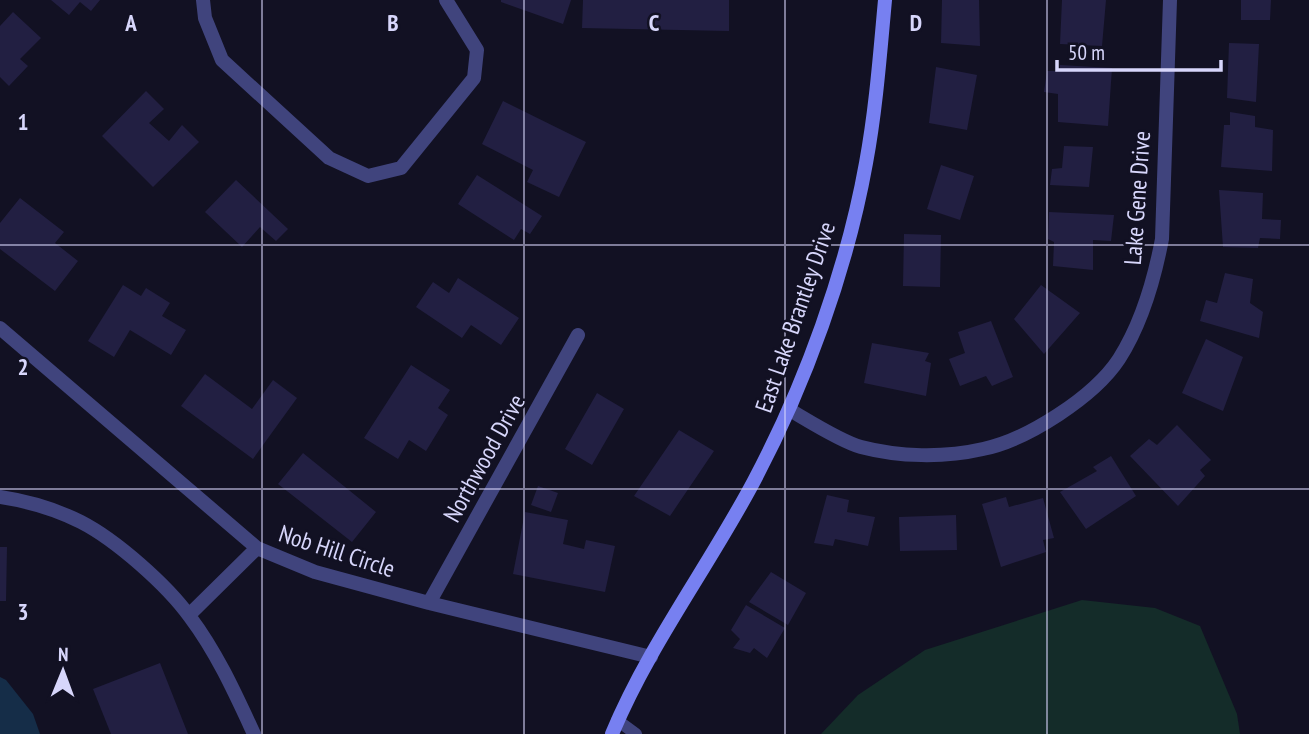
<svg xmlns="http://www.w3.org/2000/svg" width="1309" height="734" font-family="'PT Sans Narrow',sans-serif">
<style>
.green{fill:#142c29}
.water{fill:#152d48}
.building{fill:#221f42}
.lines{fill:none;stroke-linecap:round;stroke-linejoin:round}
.lane{stroke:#40447d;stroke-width:12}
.street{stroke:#40447d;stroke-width:14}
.secondary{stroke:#7780f1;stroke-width:14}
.grid{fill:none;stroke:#d7d6fb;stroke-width:2;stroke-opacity:0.55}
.labels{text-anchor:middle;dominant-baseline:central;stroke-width:5;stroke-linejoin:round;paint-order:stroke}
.street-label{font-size:24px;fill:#d7d6fb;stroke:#121123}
.grid-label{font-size:23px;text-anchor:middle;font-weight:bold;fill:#d7d6fb;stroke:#121123;stroke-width:5;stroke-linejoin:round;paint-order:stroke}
</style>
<rect width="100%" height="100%" fill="#121123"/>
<path class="green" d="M1082,600L1155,608L1200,626L1237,714L1240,734H821L858,695L925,650Z"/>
<path class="water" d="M0,677L6,680L33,714L40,734H0Z"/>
<path class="building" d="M51,0H100L91,11L80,2L69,15Z
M501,0H571L563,24L501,2Z
M583,0H729V31L582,28Z
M942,0H979L980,46L941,43Z
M1062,0H1106L1102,46L1060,44Z
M1241,0H1271L1270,20H1241Z
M13,12L41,38L20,59L28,66L9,86L0,77V26Z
M1229,43L1259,44L1256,102L1227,98Z
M1060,65L1112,68L1108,126L1058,122V94L1044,92L1047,71H1060Z
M936,67L977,75L967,130L929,123Z
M146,91L164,109L149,123L169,141L182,125L199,142L153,187L102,136Z
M503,101L586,142L559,197L527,182L533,170L482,144Z
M1230,112L1255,116V127L1273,130L1272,171L1221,167L1224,125H1230Z
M1064,146L1093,147L1089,187L1050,185L1052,169L1062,168Z
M941,165L974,176L960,220L927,209Z
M477,175L542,216L530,234L521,229L514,240L458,204Z
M236,180L288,229L276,241L260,227L242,247L205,212Z
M1219,190L1263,193L1262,219L1281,220L1280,239L1260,238L1258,248L1223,247Z
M20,198L64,232L55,243L78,261L55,291L0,249V223Z
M1049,212L1114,215L1111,241L1093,240V270L1053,266L1054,242L1048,239Z
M904,234L941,235L940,287L903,286Z
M1225,273L1253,279L1250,303L1263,312L1259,338L1200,321L1206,300L1217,303Z
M458,278L519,318L501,345L471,325L462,338L416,307L433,282L449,293Z
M123,285L141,296L146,288L170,303L162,316L186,330L171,355L130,330L114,357L88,341Z
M1041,285L1080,313L1044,354L1014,319Z
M991,321L1013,377L992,386L986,376L960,386L949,359L965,353L958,332Z
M1206,339L1243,357L1223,411L1182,393Z
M872,343L929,353L925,361L931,363L926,396L864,383Z
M411,365L450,390L438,408L448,415L426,451L409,440L398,459L364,438Z
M205,374L252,409L273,380L297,398L253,459L181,406Z
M597,393L624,409L592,465L565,449Z
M1177,425L1211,460L1200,470L1205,476L1178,506L1130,456L1149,439L1157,445Z
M679,430L714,451L670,516L634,496Z
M303,453L376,512L352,542L278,484Z
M1111,456L1136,496L1086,529L1060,492L1097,471L1093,467Z
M538,486L558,493L551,512L531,505Z
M827,495L849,500L847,512L875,517L868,546L835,539L833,546L814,543Z
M1006,497L1009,507L1043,498L1054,538L1043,540L1046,552L1001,567L982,504Z
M525,512L568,520L563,544L584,549L586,540L615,546L605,592L513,574Z
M956,515L957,550L900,551L899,517Z
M0,547H7L6,601H0Z
M771,572L806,593L788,625L749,602Z
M746,605L785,628L767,658L754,648L750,653L733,648L740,639L731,630Z
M160,663L188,734H111L93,689Z"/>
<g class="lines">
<path class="lane" d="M617,720L636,734"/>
<path class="street" d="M203,0L205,18L222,60L329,158L368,176L401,168L474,78L477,50L446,0
M0,328L257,548L315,572L429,603L651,657
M790,410C809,421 840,441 861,447C899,457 944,458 983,449C1027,440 1094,397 1119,359C1142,323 1154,281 1162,239L1170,0
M0,497C27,501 57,510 81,522C116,540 167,585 190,617C217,653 235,693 254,734
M429,603L578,335
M189,615L257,548"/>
<path class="secondary" d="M612,734C649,645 709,566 754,481C805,385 847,269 866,163C876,109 880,54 885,0"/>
</g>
<path class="grid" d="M262,0V734M524,0V734M785,0V734M1047,0V734M0,245H1309M0,489H1309"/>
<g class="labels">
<g class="street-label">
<text transform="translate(1137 198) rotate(-86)">Lake Gene Drive</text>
<text transform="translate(795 317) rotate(-71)">East Lake Brantley Drive</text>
<text transform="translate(484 458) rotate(-61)">Northwood Drive</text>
<text transform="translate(337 551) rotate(18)">Nob Hill Circle</text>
</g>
</g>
<g class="grid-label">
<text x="131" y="31">A</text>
<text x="393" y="31">B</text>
<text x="654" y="31">C</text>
<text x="916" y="31">D</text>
<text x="23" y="130">1</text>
<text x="23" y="375">2</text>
<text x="23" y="620">3</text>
</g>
<g transform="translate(63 671) rotate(1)" stroke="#121123" stroke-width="5" paint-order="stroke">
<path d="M0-5L12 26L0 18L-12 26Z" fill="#d7d6fb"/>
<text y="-10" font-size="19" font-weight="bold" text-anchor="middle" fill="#d7d6fb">N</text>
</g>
<path d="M1057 60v10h164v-10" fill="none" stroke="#d7d6fb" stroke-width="3.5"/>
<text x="1068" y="60" font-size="21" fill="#d7d6fb" stroke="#121123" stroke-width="5" paint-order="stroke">50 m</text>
</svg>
